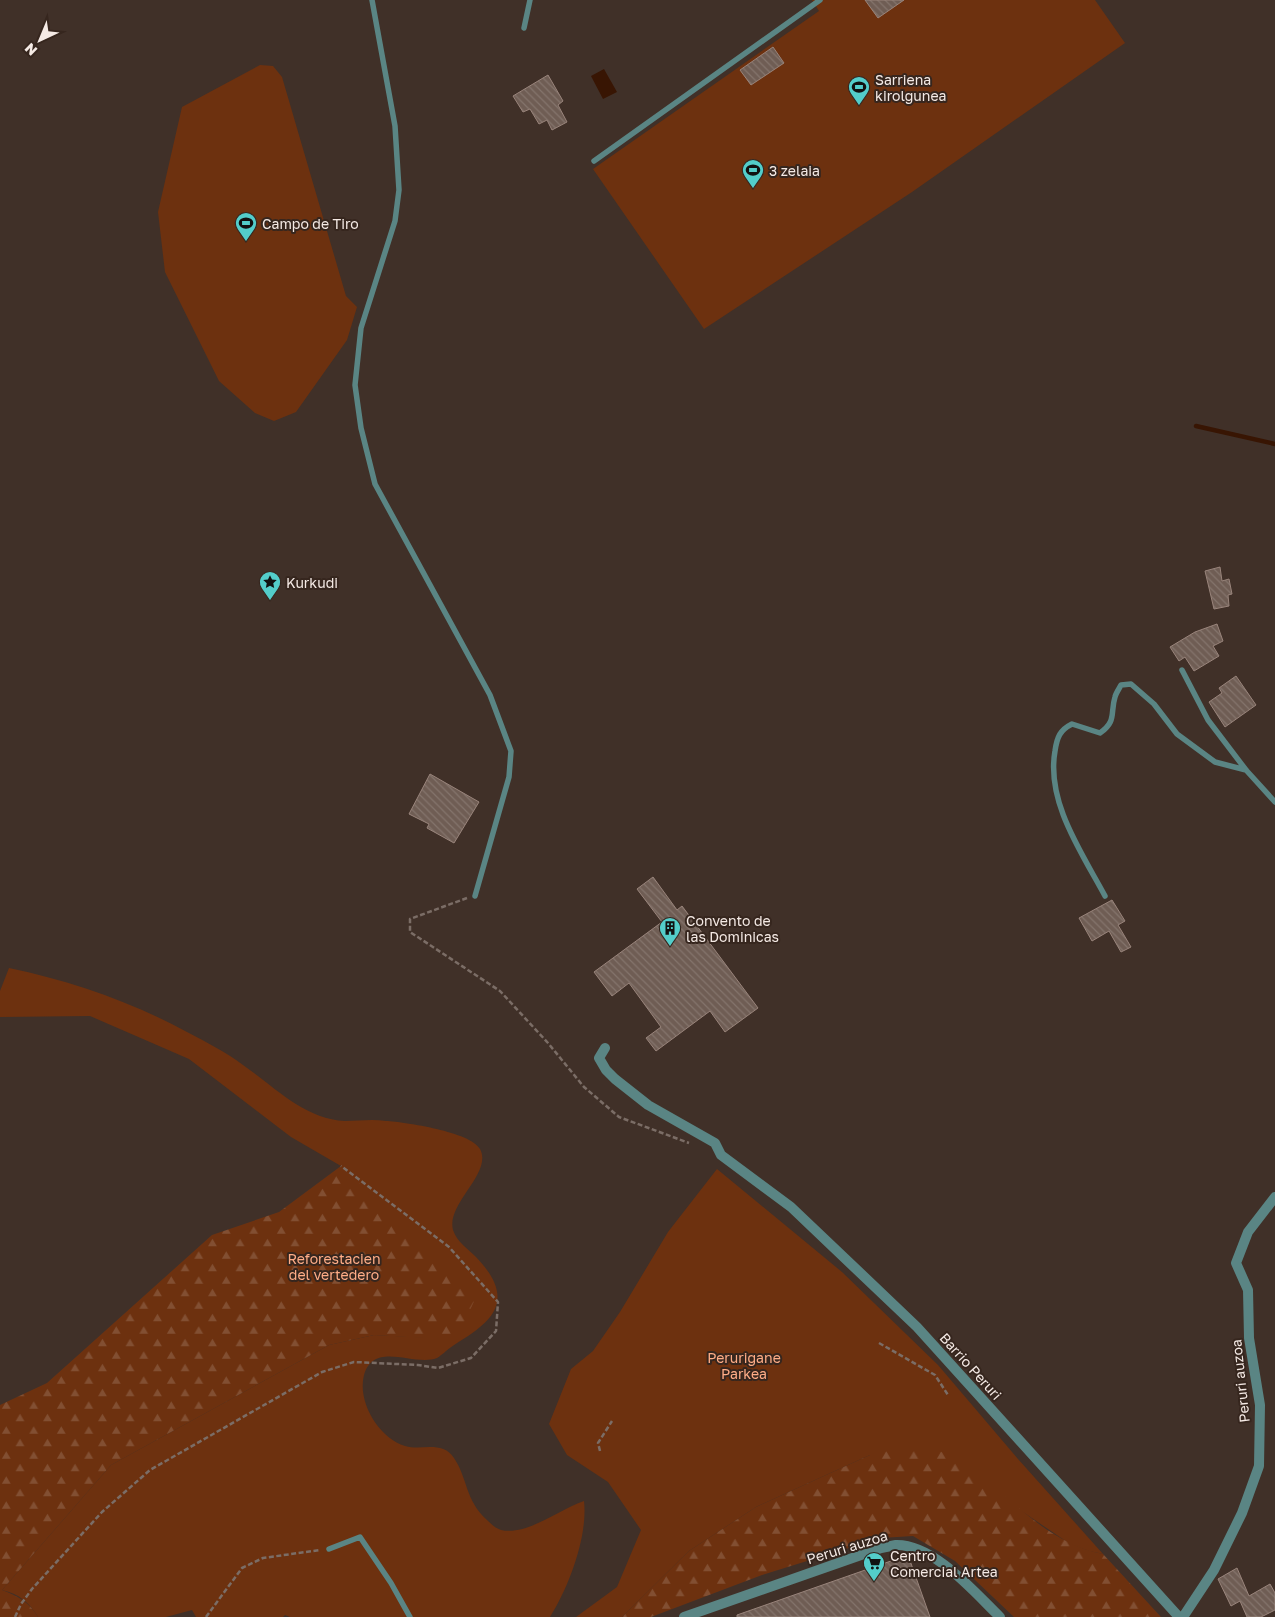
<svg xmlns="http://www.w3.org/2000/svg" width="1275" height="1617" font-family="'Golos Text',sans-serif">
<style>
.green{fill:#6d310f}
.forest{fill:url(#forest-firs)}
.water{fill:#381503}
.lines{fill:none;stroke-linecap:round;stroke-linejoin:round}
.stream{stroke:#381503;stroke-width:4.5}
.building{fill:url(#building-back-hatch);stroke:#99847b}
.path{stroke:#7b6d66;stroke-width:2.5;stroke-dasharray:5 2.5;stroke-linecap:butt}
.lane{stroke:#5a8584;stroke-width:5.5}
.street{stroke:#5a8584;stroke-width:10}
.labels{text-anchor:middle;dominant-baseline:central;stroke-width:4;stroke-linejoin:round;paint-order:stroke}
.poi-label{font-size:14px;fill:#f5eae5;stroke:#36261e;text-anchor:start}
.park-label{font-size:14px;fill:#ffad87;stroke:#36261e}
.street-label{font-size:14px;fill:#f5eae5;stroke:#36261e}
</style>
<defs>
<pattern id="forest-firs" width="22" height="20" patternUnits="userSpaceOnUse" patternTransform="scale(1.25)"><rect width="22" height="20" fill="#6d310f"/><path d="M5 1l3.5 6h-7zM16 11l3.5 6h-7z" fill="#824f32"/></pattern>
<pattern id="building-back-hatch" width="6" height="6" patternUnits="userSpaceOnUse" patternTransform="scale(1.25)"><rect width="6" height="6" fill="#6f5d54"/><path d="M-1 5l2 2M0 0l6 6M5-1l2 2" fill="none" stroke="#84746c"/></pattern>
</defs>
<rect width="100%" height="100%" fill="#403028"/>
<path class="green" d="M812,0H1095L1125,43L912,192L704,329L593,169L819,11Z
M260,65L273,66L282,77L346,296L357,307L347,340L296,412L274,421L255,413L219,381L165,272L158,212L182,107Z
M9,968C71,981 132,1002 187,1032C206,1042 226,1052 243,1065C275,1087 304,1119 345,1121C358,1121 372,1119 386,1121C405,1122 471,1132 480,1149C493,1173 446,1204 453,1230C457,1242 468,1249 476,1257C498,1280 509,1304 480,1327C470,1336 457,1342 446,1351C445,1352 439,1357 437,1358C414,1367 374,1340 364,1375C357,1402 379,1438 405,1446C422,1451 442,1440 454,1458C468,1479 465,1500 487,1520C491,1524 495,1528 501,1530C527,1536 560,1509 584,1501C588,1536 569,1587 550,1617H290L285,1615L283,1617H196L192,1610L166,1617H38C29,1602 19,1594 2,1590L111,1465L329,1345L374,1335L456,1339L341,1166L291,1137L189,1059L90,1016L0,1017V991Z
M717,1169L842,1272L938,1365L1018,1459L1103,1554L1089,1551L1070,1544L1023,1512L870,1455L756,1507L689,1551L622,1617H576L617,1587L641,1530L608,1482L567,1455L549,1424L571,1369L593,1351L620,1312L668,1232Z"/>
<path class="forest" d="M341,1166L477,1295L456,1340L374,1335L329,1345L111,1465L2,1590C18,1596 29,1602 38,1617H0V1405L47,1383L212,1235L279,1212Z
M914,1445C931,1449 949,1452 964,1462C974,1468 982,1477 991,1484C1024,1513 1059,1546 1103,1554L1161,1617H1014L955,1561L913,1536L881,1538L762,1575L651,1617H622L689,1551L756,1507L870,1455Z"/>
<path class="water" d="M604,69L617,92L603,99L591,76Z"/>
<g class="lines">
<path class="stream" d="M1196,426L1275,444"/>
</g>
<path class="building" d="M865,0H904L878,18Z
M773,47L784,63L751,85L740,70Z
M548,75L563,101L558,105L567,122L552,130L547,120L539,124L530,109L523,112L513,96Z
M1220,567L1222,581L1229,579L1232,594L1228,595L1229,606L1214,609L1205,571Z
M1217,624L1223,641L1213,646L1219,656L1194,671L1185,657L1179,661L1170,647L1195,632Z
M1236,676L1256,705L1225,727L1209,702L1222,693L1219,688Z
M430,774L479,802L454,843L427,828L429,824L409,814Z
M653,877L677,910L682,906L758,1008L725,1032L710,1011L656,1051L646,1038L661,1027L629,983L612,996L594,972L662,922L637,889Z
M1112,900L1125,921L1118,925L1131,947L1121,952L1109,931L1092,941L1079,918Z
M908,1555L930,1617H737V1615Z
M1237,1568L1249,1596L1270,1584L1275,1593V1610L1261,1617H1247L1240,1601L1231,1606L1218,1579Z"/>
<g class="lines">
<path class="path" d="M467,898L410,919V932L500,991L548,1043L584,1087L619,1117L689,1143
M879,1343L935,1375L948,1395
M600,1451L598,1443L612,1421
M15,1617L21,1604L32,1589L102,1512L150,1470L322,1372L354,1362L418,1365L438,1368L471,1358L496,1331L498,1302L449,1247L341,1166
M206,1617L242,1568L263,1558L320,1550"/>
<path class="lane" d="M372,0L395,126L399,190L395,221L361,328L355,385L361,428L375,484L490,695L511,751L509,777L475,896
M524,28L530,0
M594,161L820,0
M1182,670L1208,720L1246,770L1275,802
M1105,896C1082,853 1046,802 1055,751C1057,737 1060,730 1072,724L1100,733C1117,721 1110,713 1115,697C1116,693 1119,689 1121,685L1131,684L1154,704L1177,734L1215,762L1246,770
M329,1549L360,1537L391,1583L410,1617"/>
<path class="street" d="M605,1048L599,1058L606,1070L615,1079L648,1105L715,1143L721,1155L791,1207L917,1327L1179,1617
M684,1617L881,1548C886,1547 891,1546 896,1545C934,1544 975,1593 1000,1617
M1183,1617L1214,1570L1242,1513L1259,1466L1260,1405L1249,1338L1248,1290L1236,1263L1248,1232L1275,1197"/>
</g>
<defs>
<g id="stadium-pin" transform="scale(1.125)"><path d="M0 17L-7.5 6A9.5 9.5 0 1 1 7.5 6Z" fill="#53cdca" stroke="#36261e"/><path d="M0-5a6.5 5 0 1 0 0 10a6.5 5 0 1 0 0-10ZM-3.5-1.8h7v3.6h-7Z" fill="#111"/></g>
<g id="sight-pin" transform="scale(1.125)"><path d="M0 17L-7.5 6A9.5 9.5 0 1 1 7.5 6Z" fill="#53cdca" stroke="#36261e"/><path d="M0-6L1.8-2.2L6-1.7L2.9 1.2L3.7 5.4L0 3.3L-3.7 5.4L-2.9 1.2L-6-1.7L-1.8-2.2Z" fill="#111"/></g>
<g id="building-pin" transform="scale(1.125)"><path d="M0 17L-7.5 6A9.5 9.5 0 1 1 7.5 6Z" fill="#53cdca" stroke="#36261e"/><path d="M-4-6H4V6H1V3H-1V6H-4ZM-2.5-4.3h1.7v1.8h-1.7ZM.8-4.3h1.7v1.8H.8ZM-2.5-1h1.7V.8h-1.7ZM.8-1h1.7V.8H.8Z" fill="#111"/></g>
<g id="supermarket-pin" transform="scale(1.125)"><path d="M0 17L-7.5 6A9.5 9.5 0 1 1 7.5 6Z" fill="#53cdca" stroke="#36261e"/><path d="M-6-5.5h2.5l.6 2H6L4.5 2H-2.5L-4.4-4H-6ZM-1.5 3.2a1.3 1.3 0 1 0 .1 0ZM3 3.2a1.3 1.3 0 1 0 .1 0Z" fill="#111"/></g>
</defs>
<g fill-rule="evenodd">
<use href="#stadium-pin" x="859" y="87"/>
<use href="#stadium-pin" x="753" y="170"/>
<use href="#stadium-pin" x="246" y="223"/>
<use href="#sight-pin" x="270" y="582"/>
<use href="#building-pin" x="670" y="928"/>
<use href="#supermarket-pin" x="874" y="1563"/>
</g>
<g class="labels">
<g class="poi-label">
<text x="875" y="79">Sarriena<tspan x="875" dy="16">kirolgunea</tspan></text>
<text x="769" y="170">3 zelaia</text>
<text x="262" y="223">Campo de Tiro</text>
<text x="286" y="582">Kurkudi</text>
<text x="686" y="920">Convento de<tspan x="686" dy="16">las Dominicas</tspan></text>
<text x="890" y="1555">Centro<tspan x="890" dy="16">Comercial Artea</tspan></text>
</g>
<g class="park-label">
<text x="334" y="1258">Reforestacien<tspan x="334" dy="16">del vertedero</tspan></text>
<text x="744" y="1357">Perurigane<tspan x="744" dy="16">Parkea</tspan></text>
</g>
<g class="street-label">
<text transform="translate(971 1366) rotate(48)">Barrio Peruri</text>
<text transform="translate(1240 1381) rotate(-96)">Peruri auzoa</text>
<text transform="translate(847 1547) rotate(-17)">Peruri auzoa</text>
</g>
</g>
<g transform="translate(40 40) rotate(224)" stroke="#36261e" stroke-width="4" paint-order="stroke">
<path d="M0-4L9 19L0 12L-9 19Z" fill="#f5eae5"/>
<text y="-8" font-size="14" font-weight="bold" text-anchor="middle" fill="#f5eae5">N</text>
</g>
</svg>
